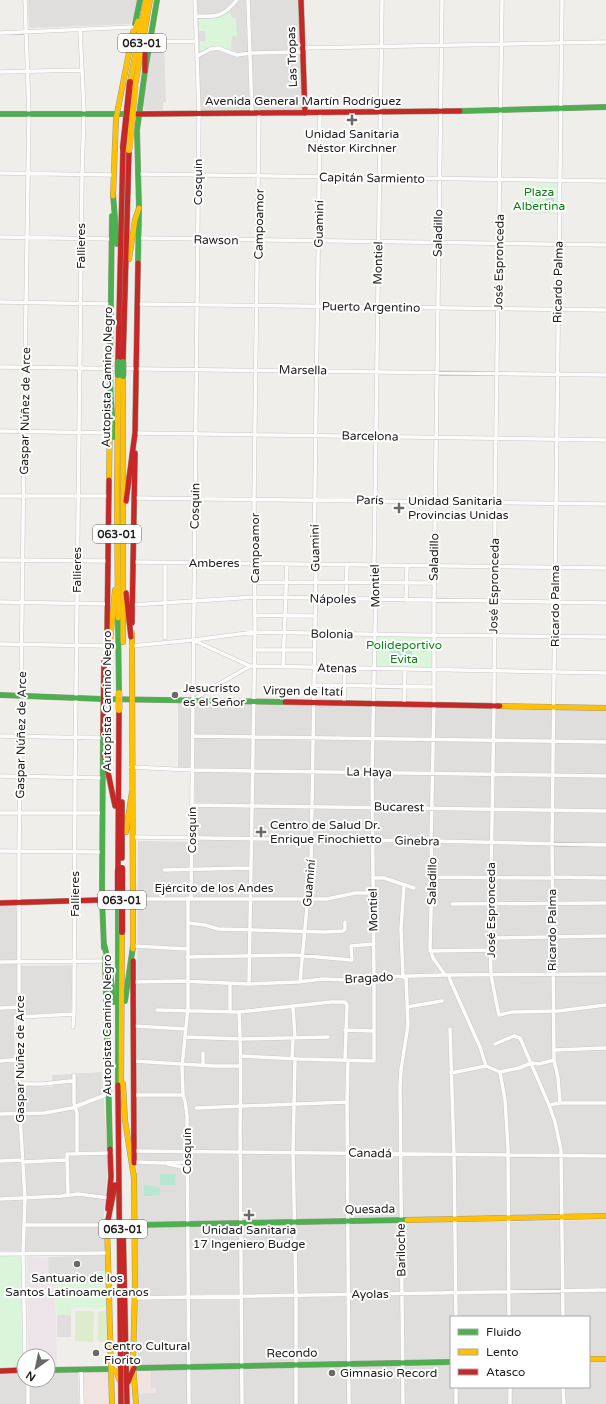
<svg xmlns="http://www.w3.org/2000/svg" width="606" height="1404" font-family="'Varela Round',sans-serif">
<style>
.residential{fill:#dfdedc;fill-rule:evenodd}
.commercial{fill:#f1e3e1}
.industrial{fill:#ede4e9}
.religious{fill:#dededc}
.grass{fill:#ddeccb}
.park{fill:#daf5da}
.pitch{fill:#b7e6d2}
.parking{fill:#e0dfde}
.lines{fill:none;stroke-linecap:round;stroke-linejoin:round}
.street-casing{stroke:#c9c8c7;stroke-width:4.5}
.fast-casing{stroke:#999a82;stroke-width:6}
.slow-casing{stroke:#999a82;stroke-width:6}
.jam-casing{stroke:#999a82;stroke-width:6}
.street{stroke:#fdfcfc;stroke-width:3.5}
.fast{stroke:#4caf50;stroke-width:5}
.slow{stroke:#ffc107;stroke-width:5}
.jam{stroke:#c62828;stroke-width:5}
.fast-bridge-casing{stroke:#c5a2ac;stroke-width:7;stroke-linecap:butt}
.slow-bridge-casing{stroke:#c5a2ac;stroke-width:7;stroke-linecap:butt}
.jam-bridge-casing{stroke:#c5a2ac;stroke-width:7;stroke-linecap:butt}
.fast-bridge{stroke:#4caf50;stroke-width:6}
.slow-bridge{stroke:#ffc107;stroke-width:6}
.jam-bridge{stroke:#c62828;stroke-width:6}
.poi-dot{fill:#6a6968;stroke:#fff;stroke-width:1.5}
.labels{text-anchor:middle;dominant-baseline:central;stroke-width:4;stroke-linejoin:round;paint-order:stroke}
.shield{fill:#fff;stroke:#646464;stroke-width:1}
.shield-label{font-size:11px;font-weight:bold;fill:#222}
.street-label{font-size:12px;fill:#222;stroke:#fff}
.poi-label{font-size:12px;fill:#222;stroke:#fff;text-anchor:start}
.park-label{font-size:12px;fill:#0c8416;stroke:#fff}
</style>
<rect width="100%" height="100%" fill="#f0eeeb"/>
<path class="residential" d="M28,0H137L132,21L130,24L31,28L29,26Z
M195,0H301L305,113H199Z
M178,703L606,709V1214L136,1222L138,841L195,842V768L178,767Z
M16,901L20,966L74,965L71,1013L14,1017L15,1085L53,1087L52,1075L102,1072L108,1163L103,1225L106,1251H0V902Z
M606,1220V1404H139L135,1227ZM451,1317H589V1387H451Z
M0,1372H24V1380H48V1372H78L79,1404H0Z"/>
<path class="commercial" d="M83,1371L109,1372V1404H84Z
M140,1371H151V1388H156V1393L139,1394V1373Z"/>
<path class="industrial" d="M27,1256L48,1257L49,1284H55L57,1365H48V1356H28Z"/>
<path class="religious" d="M105,1255L106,1271L96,1283L49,1284L48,1257Z"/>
<path class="grass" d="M76,1311H92L94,1312L93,1342L75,1341V1312Z
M99,1311H106L107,1313L108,1340L107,1342H100L98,1341V1313Z"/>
<path class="park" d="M230,12L232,18H236L237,38L234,35L232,37L231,52L210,48L200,51V41H206L205,31H199V19L219,18Z
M522,183H557L556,214H522Z
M374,635H434V670L374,669Z
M0,1256H21L23,1368H0Z
M96,1271H106L107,1305L104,1307H74L71,1309V1315H57L55,1284L96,1283Z"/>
<path class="pitch" d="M546,196H554V211H545Z
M523,201L543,202V212L523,211Z
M390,649L412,650V660L390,659Z
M160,1174H176L175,1185H160Z
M144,1185L160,1187V1195L144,1196Z"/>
<path class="parking" d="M152,45H164L166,102H163V110H145L143,107Z
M57,1315H71V1337H57Z"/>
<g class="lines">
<g class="street-casing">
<path id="street" d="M25,0L29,114L25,367L19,851V1098L25,1199L23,1254L25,1356
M248,0L252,113
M442,0L434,600V704L431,841L432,877L430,948L433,958L445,975
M502,0L495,502L494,706L490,938L491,975L497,1006L499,1015L512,1012L558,1011L606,1005
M196,16C217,17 223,17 237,0
M0,33L134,27
M150,42L196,41
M303,48L606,42
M197,56L211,49L218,48L237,55L250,53L303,52
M0,72L81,70
M0,173L113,175
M139,174L606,181
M0,237L112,239
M138,238L606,245
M0,302L111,304
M137,304L606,310
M0,367L606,375
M0,431L109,433
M135,433L606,440
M0,496H108
M134,498L606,504
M0,560L108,561
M133,562L606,568
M255,582L434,583
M346,599L347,565
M406,600L407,566
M0,602L108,604
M132,605L255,597L606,603
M254,615L315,616
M165,638V563
M195,641L250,666L606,673
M0,644L106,646
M131,646L194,640L255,632L412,635L606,637
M254,650H314
M283,667L287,564
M314,685L434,687
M193,701L200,695L250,666
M344,703L345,669
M404,704L405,670
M0,736L103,738
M193,736L606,742
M131,767L192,770L606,776
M0,776L103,778
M192,805L606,811
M0,813H102
M132,837L431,841L606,845
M0,851L102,852
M164,870L251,868
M432,877L552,878
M552,877L606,878
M373,878H384L414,888
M188,898V1007L182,1067L183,1095L185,1101L187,1115L189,1404
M191,898L199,113L195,0
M133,899H327L355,893H372
M452,904L606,903
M188,923L205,925L218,929L325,932L343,931L345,929V922
M490,938L606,936
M133,946L188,949
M430,951L490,950
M187,957L294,955L352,960L351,946L374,944
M0,962L105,961
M449,975L450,980L480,1047L486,1066
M403,977L401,929L404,885
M133,982L181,981L249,984L297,982L323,979L349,980L377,977L445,975L606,974
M300,982L311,863L316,567L314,562L320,113
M249,984L255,632L254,499L259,112
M293,1007L295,1038
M407,1007L442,1001
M0,1008L20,1007
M157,1010L239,1012L331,1002H345L347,1005L345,1060
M230,1011V984
M239,1012C241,1050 241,1089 240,1127L242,1404
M20,1017L74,1014
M134,1026L186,1029
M73,1027L74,1011L75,778L82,175L84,111L80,30
M450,1029L454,1154L456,1317
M345,1030L374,1031
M185,1037L241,1039L328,1037
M495,1044L514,1036L520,1038L549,1105L555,1122L561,1150L563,1317
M554,1050L606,1048
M240,1056L299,1059L374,1061V978L372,772L376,583V568L374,562L375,500L382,0
M292,1059L293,1038
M295,1059L293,1153L296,1296V1404
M348,1060L347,1102L349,1404
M0,1061L20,1059
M133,1061L213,1066H240
M203,1065V1053
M500,1072L505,1100L508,1148L509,1317
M451,1073L486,1066L500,1072L519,1068L532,1063L539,1064L554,1060
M74,1075V1103L77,1113V1154
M20,1084H42L71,1081L74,1082
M133,1095H183
M560,1103L558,1078L554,1060L552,844L562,0
M549,1105L560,1103H606
M196,1108L347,1102
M0,1114L44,1113L72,1108L108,1094
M134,1151L606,1156
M0,1161L22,1160
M23,1162L67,1160
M134,1162L163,1163L187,1162
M168,1164L187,1168
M68,1195L67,1154L111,1153
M0,1199L62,1196L78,1194L109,1198
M24,1225H107
M0,1254L107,1253
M134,1298L606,1290
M81,1369L82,1404
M28,1380V1404
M456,1387V1404
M510,1387V1404
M563,1387L564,1404
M403,1404L400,1087L401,1070L408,1025L406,977"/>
</g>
<g class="fast-casing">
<path id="fast" d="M135,24L140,0
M460,111L606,107
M0,114H129
M113,194L117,244
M138,263L139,208L137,130L145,71L157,0
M111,401L114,437
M111,404L110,369L112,216
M118,618L119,693
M0,695L103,699L285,702
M103,734L102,899L104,948
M104,944L109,964L114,1002
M105,958L110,1149
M125,1001L133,946
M118,1085V899
M134,1225L407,1220
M134,1368L451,1362
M48,1370L112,1369"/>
</g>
<g class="slow-casing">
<path id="slow" d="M133,35L138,21
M130,82L146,0
M135,86L150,0
M113,196L116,119L133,32
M129,259L135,220L139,208
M118,375L117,494L118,618
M123,376V642
M109,480L110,418
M132,633L133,949
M104,664L110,642L115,590
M500,706L606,708
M126,832L132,792
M123,1084L125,1120L134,1178
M121,1088L122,932
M134,1175L135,1287L133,1363L136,1404
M407,1220L606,1216
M107,1221L112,1404
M589,1359H606
M112,1369L117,1372L119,1379"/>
</g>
<g class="jam-casing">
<path id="jam" d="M301,0L305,113
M145,48V71
M137,114L460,111
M118,362L123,148
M123,362L129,150
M135,435L138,263
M126,501L135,433
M126,593L131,637
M132,623L135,453
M107,640L109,480
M285,702L500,706
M103,734L104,662
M104,753L115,806
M122,802V858
M118,870L119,710
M0,903L133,899
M133,961L134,1163
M118,1085L121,1404
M108,1209L111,1177L110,1149
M123,1224L127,1404
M107,1225L115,1185
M0,1371L24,1370
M128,1382L134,1368"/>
</g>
<use href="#street" class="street"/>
<use href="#fast" class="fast"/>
<use href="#slow" class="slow"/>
<use href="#jam" class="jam"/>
<g class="fast-bridge-casing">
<path id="fast-bridge" d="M118,362V375
M123,362V376"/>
</g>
<g class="slow-bridge-casing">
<path id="slow-bridge" d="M129,150L135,86
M119,693V710"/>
</g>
<g class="jam-bridge-casing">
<path id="jam-bridge" d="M123,148L130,82
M122,868V932
M118,870V899"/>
</g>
<use href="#fast-bridge" class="fast-bridge"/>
<use href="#slow-bridge" class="slow-bridge"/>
<use href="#jam-bridge" class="jam-bridge"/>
</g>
<g class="poi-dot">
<path d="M350 114h4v4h4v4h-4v4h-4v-4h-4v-4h4z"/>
<path d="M397 502h4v4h4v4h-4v4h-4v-4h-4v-4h4z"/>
<circle cx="175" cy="695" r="4"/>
<path d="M259 826h4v4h4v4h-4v4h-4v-4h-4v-4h4z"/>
<path d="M247 1209h4v4h4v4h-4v4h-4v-4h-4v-4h4z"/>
<circle cx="77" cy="1264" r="4"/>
<circle cx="96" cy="1353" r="4"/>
<circle cx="332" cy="1373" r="4"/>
</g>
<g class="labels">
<g class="shield">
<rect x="118" y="34" width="48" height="18" rx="3"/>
<rect x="93" y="525" width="48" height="18" rx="3"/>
<rect x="98" y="891" width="48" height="18" rx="3"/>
<rect x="99" y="1220" width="48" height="18" rx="3"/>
</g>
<g class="shield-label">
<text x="142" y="43">063-01</text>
<text x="117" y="534">063-01</text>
<text x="122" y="900">063-01</text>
<text x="123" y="1229">063-01</text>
</g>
<g class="street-label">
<text transform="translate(292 57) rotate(-92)">Las Tropas</text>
<text x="303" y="101">Avenida General Martín Rodríguez</text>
<text transform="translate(372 178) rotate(1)">Capitán Sarmiento</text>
<text transform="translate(198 182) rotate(-90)">Cosquín</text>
<text transform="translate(259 224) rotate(-89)">Campoamor</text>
<text transform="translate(319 224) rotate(-89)">Guaminí</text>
<text transform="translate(438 233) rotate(-89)">Saladillo</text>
<text transform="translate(216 240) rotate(1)">Rawson</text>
<text transform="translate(81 246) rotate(-90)">Fallieres</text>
<text transform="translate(499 262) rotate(-89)">José Espronceda</text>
<text transform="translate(378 263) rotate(-89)">Montiel</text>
<text transform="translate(558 282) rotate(-89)">Ricardo Palma</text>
<text transform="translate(371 307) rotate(1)">Puerto Argentino</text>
<text transform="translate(303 370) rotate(1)">Marsella</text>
<text transform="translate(107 377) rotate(-89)">Autopista Camino Negro</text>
<text transform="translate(25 411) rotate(-89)">Gaspar Núñez de Arce</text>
<text transform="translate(370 436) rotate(1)">Barcelona</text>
<text transform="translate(370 500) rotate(1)">París</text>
<text transform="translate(195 506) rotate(-89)">Cosquín</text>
<text transform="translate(255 548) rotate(-90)">Campoamor</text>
<text transform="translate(315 548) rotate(-91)">Guaminí</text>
<text transform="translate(434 557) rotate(-89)">Saladillo</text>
<text x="214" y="563">Amberes</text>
<text transform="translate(77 570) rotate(-90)">Fallieres</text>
<text transform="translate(375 586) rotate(-91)">Montiel</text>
<text transform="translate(494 586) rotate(-89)">José Espronceda</text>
<text transform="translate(333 599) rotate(1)">Nápoles</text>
<text transform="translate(555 606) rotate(-90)">Ricardo Palma</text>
<text transform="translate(332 634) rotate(1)">Bolonia</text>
<text transform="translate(337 668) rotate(1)">Atenas</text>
<text transform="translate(303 691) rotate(1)">Virgen de Itatí</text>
<text transform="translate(107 701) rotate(-90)">Autopista Camino Negro</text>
<text transform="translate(21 735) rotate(-89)">Gaspar Núñez de Arce</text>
<text transform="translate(369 772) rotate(1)">La Haya</text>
<text transform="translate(399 807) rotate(1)">Bucarest</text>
<text transform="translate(192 830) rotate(-90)">Cosquín</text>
<text transform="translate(417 841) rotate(1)">Ginebra</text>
<text transform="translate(432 881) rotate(-89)">Saladillo</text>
<text transform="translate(309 883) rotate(-85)">Guaminí</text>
<text x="214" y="888">Ejército de los Andes</text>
<text transform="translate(75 894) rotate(-90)">Fallieres</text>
<text transform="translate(373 910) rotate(-91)">Montiel</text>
<text transform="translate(491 910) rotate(-90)">José Espronceda</text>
<text transform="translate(552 930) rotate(-90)">Ricardo Palma</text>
<text transform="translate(369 978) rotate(-3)">Bragado</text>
<text transform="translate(107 1025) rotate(-90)">Autopista Camino Negro</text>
<text transform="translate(20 1059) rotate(-90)">Gaspar Núñez de Arce</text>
<text transform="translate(187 1151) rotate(-90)">Cosquín</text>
<text transform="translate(370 1153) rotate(1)">Canadá</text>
<text transform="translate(370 1209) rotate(-1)">Quesada</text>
<text transform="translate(401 1250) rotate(-91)">Bariloche</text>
<text x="370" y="1294">Ayolas</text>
<text transform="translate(292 1353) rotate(-1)">Recondo</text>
</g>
<g class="poi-label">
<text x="352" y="134" text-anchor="middle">Unidad Sanitaria<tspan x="352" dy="14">Néstor Kirchner</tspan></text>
<text x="408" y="501">Unidad Sanitaria<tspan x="408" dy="14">Provincias Unidas</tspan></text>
<text x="183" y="688">Jesucristo<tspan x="183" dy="14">es el Señor</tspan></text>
<text x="270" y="825">Centro de Salud Dr.<tspan x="270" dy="14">Enrique Finochietto</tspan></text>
<text x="249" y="1230" text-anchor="middle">Unidad Sanitaria<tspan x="249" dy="14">17 Ingeniero Budge</tspan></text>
<text x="77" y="1278" text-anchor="middle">Santuario de los<tspan x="77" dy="14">Santos Latinoamericanos</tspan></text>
<text x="104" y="1346">Centro Cultural<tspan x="104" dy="14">Fiorito</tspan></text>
<text x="340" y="1373">Gimnasio Record</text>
</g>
<g class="park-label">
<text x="539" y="192">Plaza<tspan x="539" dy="14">Albertina</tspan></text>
<text x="404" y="645">Polideportivo<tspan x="404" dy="14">Evita</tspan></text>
</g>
</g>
<rect x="450" y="1316" width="140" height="72" fill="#ffffff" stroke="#a7a7a7"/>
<rect x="458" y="1329" width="20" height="6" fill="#4caf50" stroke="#a7a7a7"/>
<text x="486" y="1336" font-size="12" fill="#222222">Fluido</text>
<rect x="458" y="1349" width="20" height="6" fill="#ffc107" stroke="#a7a7a7"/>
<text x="486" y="1356" font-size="12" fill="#222222">Lento</text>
<rect x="458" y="1369" width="20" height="6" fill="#c62828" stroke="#a7a7a7"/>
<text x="486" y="1376" font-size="12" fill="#222222">Atasco</text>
<g transform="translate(36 1368) rotate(213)"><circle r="19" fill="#ffffff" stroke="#a7a7a7"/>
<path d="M0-3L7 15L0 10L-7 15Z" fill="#6a6968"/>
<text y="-6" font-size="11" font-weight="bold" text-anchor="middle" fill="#222222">N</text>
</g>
</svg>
